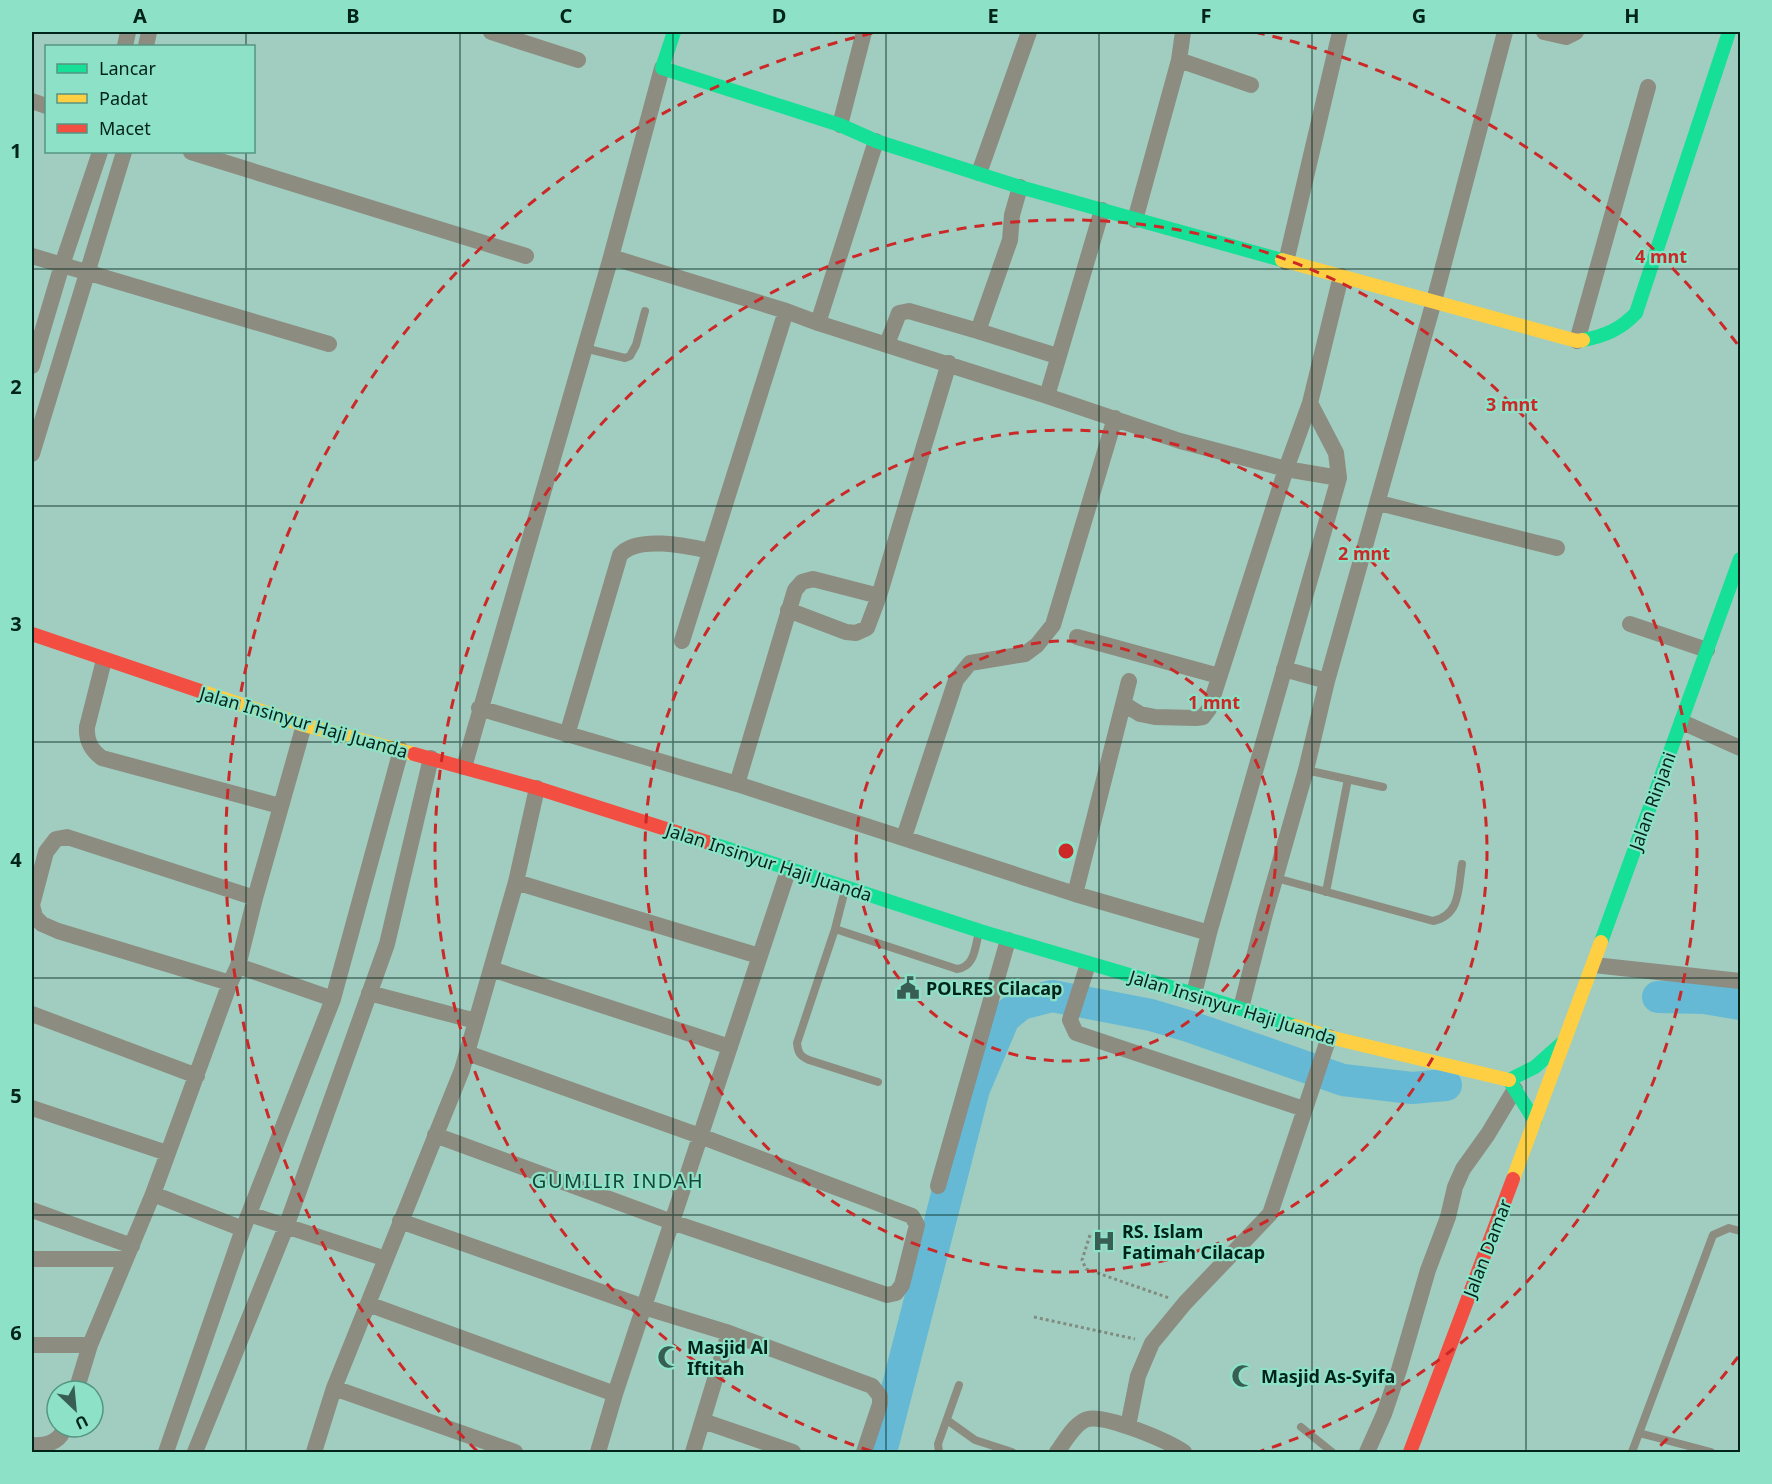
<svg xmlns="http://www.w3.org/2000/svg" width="1772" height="1484" font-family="'Noto Sans',sans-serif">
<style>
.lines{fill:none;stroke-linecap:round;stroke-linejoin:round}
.river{stroke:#65b9d5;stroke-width:32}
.path{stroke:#818c81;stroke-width:3;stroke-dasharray:3 3;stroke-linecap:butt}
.lane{stroke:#8c8c81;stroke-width:8}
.street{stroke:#8c8c81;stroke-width:16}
.fast{stroke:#16e098;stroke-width:14}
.slow{stroke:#ffcf43;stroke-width:14}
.jam{stroke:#f24e42;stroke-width:14}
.grid{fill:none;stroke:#00231a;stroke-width:1.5;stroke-opacity:0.55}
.ring{fill:none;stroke:#cb2827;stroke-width:3;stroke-dasharray:10 8}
.labels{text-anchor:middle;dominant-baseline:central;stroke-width:4.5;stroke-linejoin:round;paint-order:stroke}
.street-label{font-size:18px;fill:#00231a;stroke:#8ce1c6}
.poi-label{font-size:18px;font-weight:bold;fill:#00231a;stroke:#8ce1c6;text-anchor:start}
.neighbourhood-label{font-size:20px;letter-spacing:1.5px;fill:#184639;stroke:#8ce1c6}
.centre{fill:#cb2827;stroke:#8ce1c6;stroke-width:3}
.ring-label{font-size:18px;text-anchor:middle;font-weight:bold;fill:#cb2827;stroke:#8ce1c6;stroke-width:4.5;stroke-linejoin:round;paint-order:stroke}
.neatline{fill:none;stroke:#00231a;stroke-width:2}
.grid-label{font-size:20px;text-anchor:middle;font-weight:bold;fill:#00231a}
</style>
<rect width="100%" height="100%" fill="#a0cdbf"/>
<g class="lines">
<path class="river" d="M1658,997L1704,998L1740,1004
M881,1452L974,1089L1004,1018L1021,1004L1052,996L1151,1015L1188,1026L1343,1080L1412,1088L1446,1085"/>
<path class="path" d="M1090,1235L1082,1260L1086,1269L1169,1298
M1034,1317L1135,1339"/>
<path class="lane" d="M584,348L625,358L630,356L636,345L645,311
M1306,770L1383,787
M1276,878L1433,921C1461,915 1458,888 1462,864
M846,886L835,929L797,1043C798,1053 800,1056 809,1060L878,1082
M1326,892L1348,779
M835,929L957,969C975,967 975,947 979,932
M947,1420L975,1440L1012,1452
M1301,1427L1332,1452
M1639,1433L1711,1452
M939,1452L938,1444L959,1385
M1632,1452L1713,1235L1729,1228L1740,1231"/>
<path class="street" d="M491,32L578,60
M1544,32L1566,37L1576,32
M125,46L128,32
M146,46L149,32
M1179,60L1183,32
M32,101L46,106
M840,125L864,32
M876,141L818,323L1047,396
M191,152L526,256
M979,173L1029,32
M1102,210L1047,396L1180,441L1286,469L1339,478
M1135,220L1179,60L1251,85
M32,256L329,344
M611,257L786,311L818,323
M1286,262L1340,32
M978,331L1010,240L1012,215L1020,187
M1577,341L1648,87
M887,344L899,313L909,311L978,331L1057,356
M32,366L62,265L100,152
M32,454L124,152
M1379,503L1557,548
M788,610L846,632L856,633L867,628L879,596L949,363
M1630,624L1707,650
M1077,637L1219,676
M682,641L786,311
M104,660L87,727C86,741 91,750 102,758L280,806
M1284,669L1327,681
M1124,704L1140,714L1155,717L1196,718L1203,717L1209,709L1286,469L1310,403L1341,276
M479,708L737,784L1075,894L1209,933
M1682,722L1740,748
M567,735L620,555C637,535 687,546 710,551
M464,767L611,257L662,68
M737,784L795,590L802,582L813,579L879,596
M904,837L956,680L970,663L1025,654L1037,645L1053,625L1115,418
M516,882L759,956
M1075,894L1129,681
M1088,964L1070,1020L1076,1033L1304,1109
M1594,965L1740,981
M238,966L333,999
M491,969L730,1047
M230,983L58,931L42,924L35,917L32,905L46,852L56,839L67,837L255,898
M369,993L476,1021
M1194,994L1209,933L1339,478L1336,453L1310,403
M1241,1008L1265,914L1306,770L1327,681L1434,301L1505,32
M32,1014L197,1076
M32,1108L167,1153
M435,1135L672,1222L887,1295L896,1293L902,1285L917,1225L912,1216L700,1136L467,1053
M938,1186L1008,940
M153,1194L243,1229
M32,1210L132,1246
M249,1214L386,1259
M400,1221L644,1307L729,1333L872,1386L880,1396V1404L864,1452
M32,1259H126
M368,1304L615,1394
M32,1345H90
M334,1388L515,1452
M76,1391L90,1345L153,1194L230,983L238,966L255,898L304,725
M703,1421L793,1452
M1128,1426L1138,1376L1152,1343L1185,1303L1270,1214L1329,1037
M32,1445C47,1446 60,1442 65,1427
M166,1452L243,1229L333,999L401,750
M195,1452L286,1227L387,944L431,758
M314,1452L334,1388L462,1070L516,882L537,788
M598,1452L615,1394L789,868
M693,1452L729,1333
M1057,1452C1064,1443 1075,1422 1088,1419C1107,1415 1168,1441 1184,1452
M1367,1452L1384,1414L1399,1370L1428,1270L1448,1217L1455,1187L1463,1169L1488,1134L1515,1089"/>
<path class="fast" d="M674,32L662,68L840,125L876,141L1020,187L1282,260
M1583,340C1605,336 1621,329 1636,313L1729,32
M707,842L980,931L1194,994L1295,1026
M1601,942L1740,559
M1509,1080L1535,1067L1562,1043
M1509,1080L1535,1121"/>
<path class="slow" d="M1282,260L1577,341L1583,340
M200,691L304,725L414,754
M1295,1026L1329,1037L1509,1080
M1513,1179L1601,942"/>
<path class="jam" d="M32,634L200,691
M414,754L537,788L707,842
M1410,1452L1513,1179"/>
</g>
<path class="grid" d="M246,32V46M460,32V1452M673,32V1452M886,32V1452M1099,32V1452M1312,32V1452M1526,32V1452M246,152V1452M32,269H1740M32,506H1740M32,742H1740M32,978H1740M32,1215H1740"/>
<g class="ring">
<circle cx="1066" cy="851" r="210"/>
<circle cx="1066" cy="851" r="421"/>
<path d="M871 1451A631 631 0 1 1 1261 1451"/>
<path d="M1738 1357A841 841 0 0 1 1655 1451M477 1451A841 841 0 0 1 877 32M1255 32A841 841 0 0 1 1738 345"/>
</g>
<defs>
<g id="civic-bare" transform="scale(1.8)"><path d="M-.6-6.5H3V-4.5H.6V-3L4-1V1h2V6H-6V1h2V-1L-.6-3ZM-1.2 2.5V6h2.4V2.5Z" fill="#385e54" stroke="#8ce1c6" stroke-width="2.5" paint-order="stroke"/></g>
<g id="hospital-bare" transform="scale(1.8)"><path d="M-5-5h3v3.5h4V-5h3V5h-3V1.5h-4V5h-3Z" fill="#385e54" stroke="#8ce1c6" stroke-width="2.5" paint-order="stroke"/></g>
<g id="mosque-bare" transform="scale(1.8)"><path d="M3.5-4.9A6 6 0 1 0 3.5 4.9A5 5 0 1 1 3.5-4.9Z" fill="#385e54" stroke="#8ce1c6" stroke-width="2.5" paint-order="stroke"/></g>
</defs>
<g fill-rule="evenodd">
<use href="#civic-bare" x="908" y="988"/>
<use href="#hospital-bare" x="1104" y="1241"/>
<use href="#mosque-bare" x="669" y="1357"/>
<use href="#mosque-bare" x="1243" y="1376"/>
</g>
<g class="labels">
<g class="street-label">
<text transform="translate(304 722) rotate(16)">Jalan Insinyur Haji Juanda</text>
<text transform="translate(1652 801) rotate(-70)">Jalan Rinjani</text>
<text transform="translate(769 862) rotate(18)">Jalan Insinyur Haji Juanda</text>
<text transform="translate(1233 1007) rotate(17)">Jalan Insinyur Haji Juanda</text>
<text transform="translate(1487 1248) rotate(-69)">Jalan Damar</text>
</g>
<g class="poi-label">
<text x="926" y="988">POLRES Cilacap</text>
<text x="1122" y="1231">RS. Islam<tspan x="1122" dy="21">Fatimah Cilacap</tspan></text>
<text x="687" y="1347">Masjid Al<tspan x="687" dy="21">Iftitah</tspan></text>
<text x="1261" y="1376">Masjid As-Syifa</text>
</g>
<g class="neighbourhood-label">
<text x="618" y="1180">GUMILIR INDAH</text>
</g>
</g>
<circle cx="1066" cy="851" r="9" class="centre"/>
<g class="ring-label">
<text x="1661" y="263">4 mnt</text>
<text x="1512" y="411">3 mnt</text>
<text x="1364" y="560">2 mnt</text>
<text x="1214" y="709">1 mnt</text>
</g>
<rect width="1772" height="1484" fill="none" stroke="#8ce1c6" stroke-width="66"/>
<rect x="45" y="45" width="210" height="108" fill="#8ce1c6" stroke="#549581" stroke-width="1.5"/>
<rect x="57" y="64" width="30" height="9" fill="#16e098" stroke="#549581" stroke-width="1.5"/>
<text x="99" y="75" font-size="18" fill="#00231a">Lancar</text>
<rect x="57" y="94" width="30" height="9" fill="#ffcf43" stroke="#549581" stroke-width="1.5"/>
<text x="99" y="105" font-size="18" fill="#00231a">Padat</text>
<rect x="57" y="124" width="30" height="9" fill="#f24e42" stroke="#549581" stroke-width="1.5"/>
<text x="99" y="135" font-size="18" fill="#00231a">Macet</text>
<g transform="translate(75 1409) rotate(154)"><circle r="28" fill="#8ce1c6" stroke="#549581" stroke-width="1.5"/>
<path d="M0-4.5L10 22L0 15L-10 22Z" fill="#385e54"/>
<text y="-9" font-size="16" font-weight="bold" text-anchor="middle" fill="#00231a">U</text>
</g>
<rect x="33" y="33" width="1706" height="1418" class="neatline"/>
<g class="grid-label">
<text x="140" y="23">A</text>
<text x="353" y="23">B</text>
<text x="566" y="23">C</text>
<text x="779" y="23">D</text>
<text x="993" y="23">E</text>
<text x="1206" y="23">F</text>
<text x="1419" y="23">G</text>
<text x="1632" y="23">H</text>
<text x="16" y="158">1</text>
<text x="16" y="394">2</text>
<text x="16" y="631">3</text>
<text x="16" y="867">4</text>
<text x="16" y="1103">5</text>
<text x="16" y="1340">6</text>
</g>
</svg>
